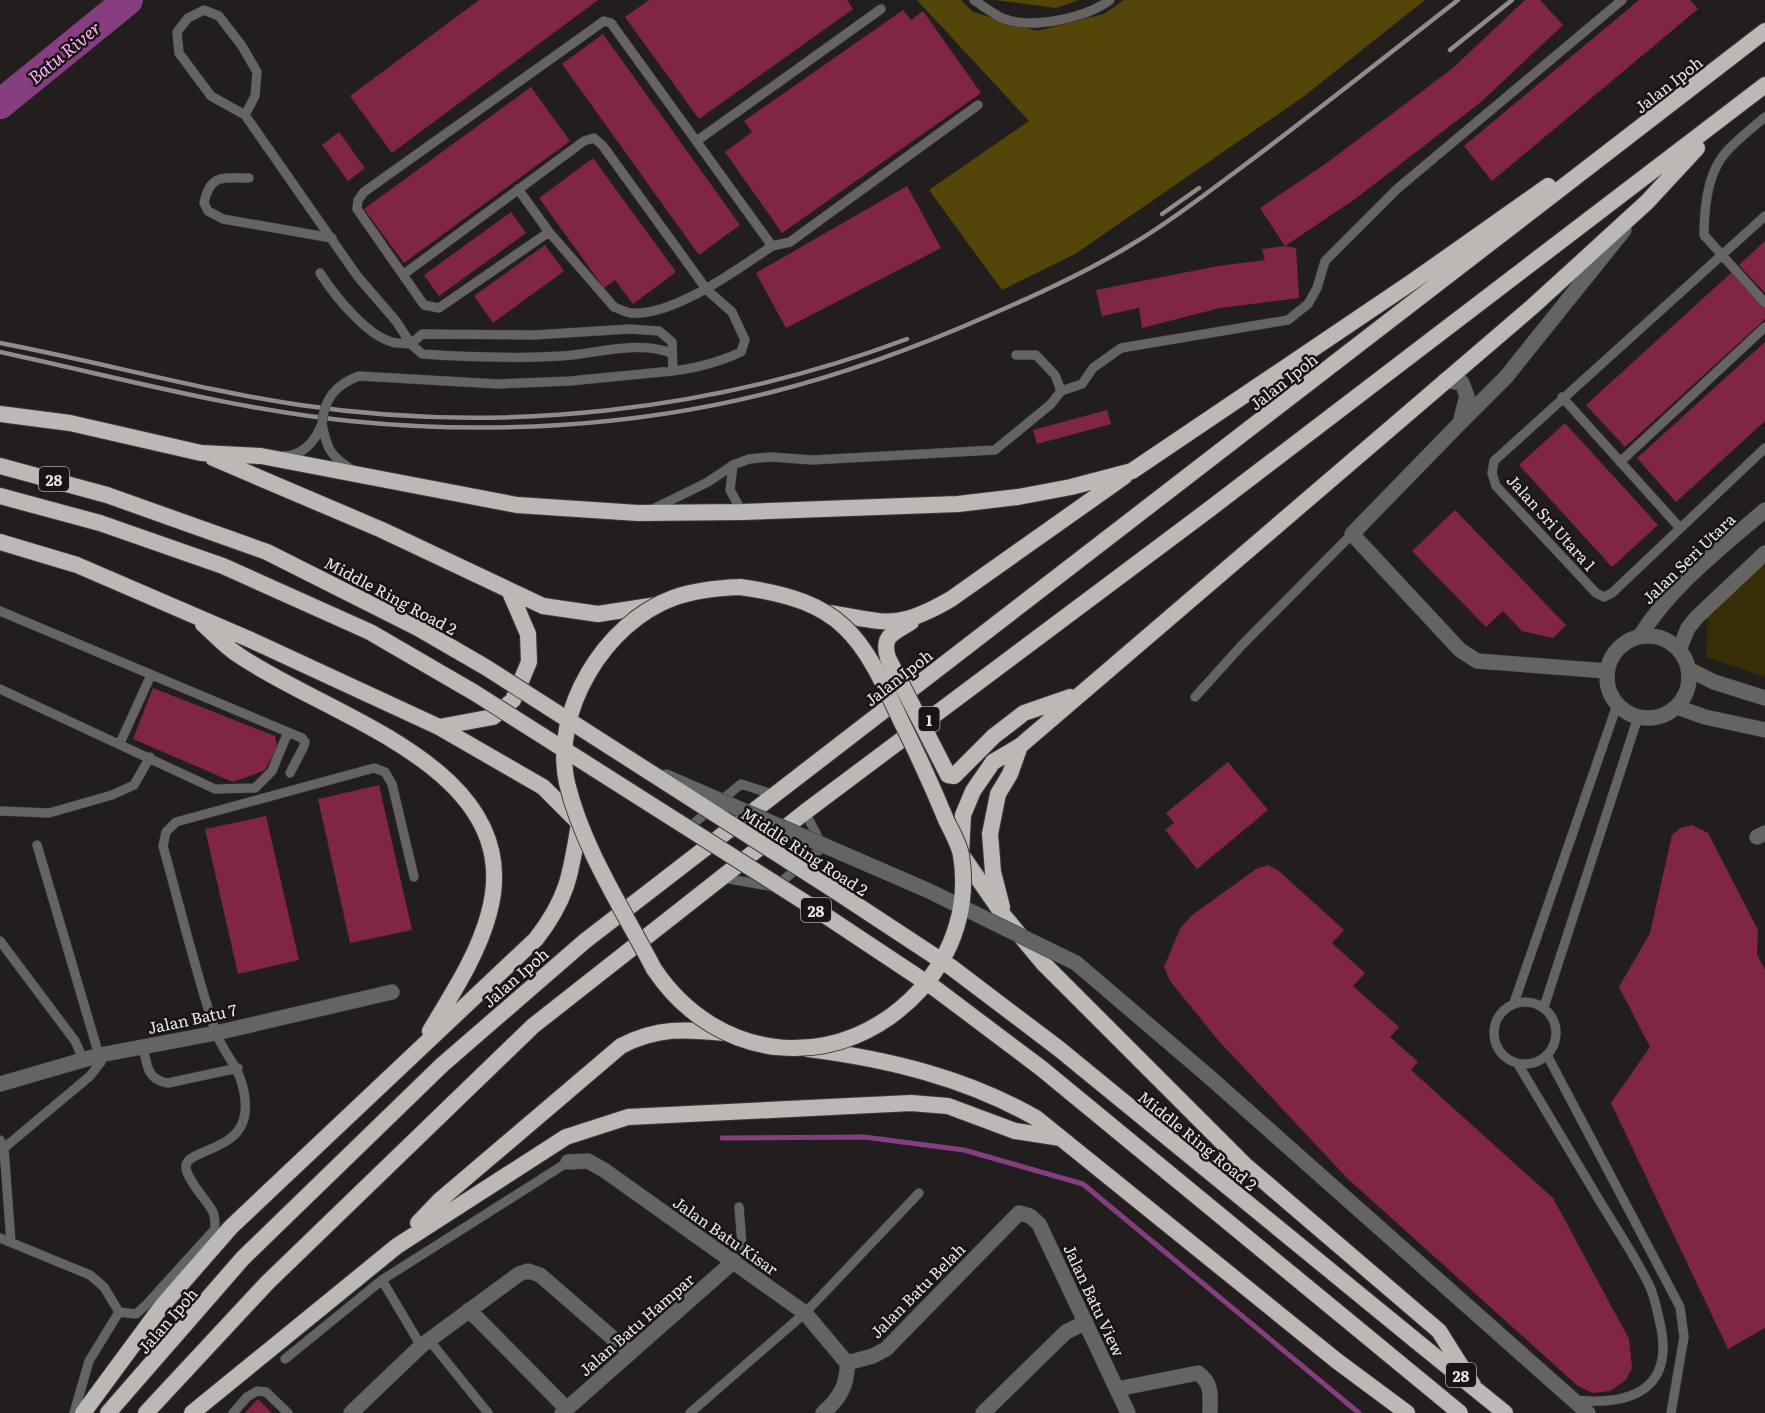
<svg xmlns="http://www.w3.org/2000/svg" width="1765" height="1413" font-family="Literata,serif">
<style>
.green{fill:#372e09}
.forest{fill:#544608}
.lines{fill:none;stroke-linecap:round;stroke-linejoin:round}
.stream{stroke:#863e80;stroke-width:5}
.river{stroke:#863e80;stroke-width:30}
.building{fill:#812547}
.service-casing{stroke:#3e3a3a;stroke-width:10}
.minor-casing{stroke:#3e3a3a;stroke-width:16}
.tertiary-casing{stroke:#3e3a3a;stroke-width:16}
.trunk-casing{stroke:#3e3a3a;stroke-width:18}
.service{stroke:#666463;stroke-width:9}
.minor{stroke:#666463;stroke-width:15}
.tertiary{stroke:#666463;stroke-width:15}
.trunk{stroke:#bbb8b6;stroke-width:16}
.rail{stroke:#908c8c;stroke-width:4.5}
.service-bridge-casing{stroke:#3e3a3a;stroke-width:10;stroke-linecap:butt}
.minor-bridge-casing{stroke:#3e3a3a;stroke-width:16;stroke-linecap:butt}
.trunk-bridge-casing{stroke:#3e3a3a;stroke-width:18;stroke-linecap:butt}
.service-bridge{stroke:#666463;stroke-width:9}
.minor-bridge{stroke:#666463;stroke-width:15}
.trunk-bridge{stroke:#bbb8b6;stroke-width:16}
.labels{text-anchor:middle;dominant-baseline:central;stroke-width:5;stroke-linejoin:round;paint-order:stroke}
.shield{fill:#191514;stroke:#aba7a6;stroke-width:1.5}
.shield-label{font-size:15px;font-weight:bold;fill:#e9e6e5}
.street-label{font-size:16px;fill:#e9e6e5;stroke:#191514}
.water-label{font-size:18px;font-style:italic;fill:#ffaff5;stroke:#191514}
</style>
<rect width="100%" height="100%" fill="#221e1e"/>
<path class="green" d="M1763,564L1765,567V677L1706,657L1708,612Z"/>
<path class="forest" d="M917,0H961L973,12L1037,31L1104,14L1124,0H1425L1303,97L1075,254L1002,290L929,190L1029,121Z
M995,0H1079L1056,8Z"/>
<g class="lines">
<path class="stream" d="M722,1138L864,1137L964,1150L1083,1184L1359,1413"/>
<path class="river" d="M0,104L128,0"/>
</g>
<path class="building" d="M479,0H598L392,153L350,96Z
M649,0H847L853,9L699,119L625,17Z
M1525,0H1540L1563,25L1481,102L1355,199L1285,246L1260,208L1328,162L1453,68Z
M1639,0H1690L1698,9L1492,181L1464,146Z
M903,10L911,20L923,11L981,93L782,233L725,152L752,132L744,121Z
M603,34L740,225L699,255L562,64Z
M531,87L570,141L404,263L364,209Z
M339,132L365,168L348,181L322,145Z
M593,158L676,272L633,304L615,280L604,288L539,198Z
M907,186L941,248L786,328L756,273Z
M511,212L526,233L439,296L424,275Z
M1765,241V293L1739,265Z
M545,245L564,271L493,323L474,296Z
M1285,246L1296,248L1299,298L1220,308L1142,328L1139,308L1102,316L1096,290L1218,266L1265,260L1262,249Z
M1732,272L1765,307V319L1625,447L1586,405Z
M1765,342V421L1676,502L1637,458Z
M1107,410L1111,424L1037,444L1033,430Z
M1565,423L1658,525L1612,567L1519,465Z
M1455,510L1566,625L1553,638L1522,631L1503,611L1486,627L1412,551Z
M153,688L275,736L277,748L265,770L233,782L133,739Z
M1228,762L1268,810L1197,869L1165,830L1174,823L1166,813Z
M379,785L412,930L350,943L318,799Z
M266,816L299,960L238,974L205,829Z
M1692,825L1708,833L1758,930L1757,954L1765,970V1328L1728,1349L1611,1103L1650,1047L1619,987L1650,933L1672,835L1680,828Z
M1268,865L1279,871L1344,930L1332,943L1365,973L1353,986L1399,1027L1390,1037L1418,1062L1411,1070L1553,1198L1629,1339L1632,1368L1626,1380L1610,1391L1593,1393L1578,1386L1347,1178L1218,1040L1170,981L1164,967L1180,929L1191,916L1256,869Z
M258,1399L272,1413H245Z"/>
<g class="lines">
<g class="service-casing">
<path id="service" d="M974,0C983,6 992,13 1002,18C1031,30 1086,18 1110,0
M604,21L611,23L772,246C738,269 674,316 632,313C626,313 620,309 614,307L549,232L439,308L424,305L357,209L358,200L364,192Z
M245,115L255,96L257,72L242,46L219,16L204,10L188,18L177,32L179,53L211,96L245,115L358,277L396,321L411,344C405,343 398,344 392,342C366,335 334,295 320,273
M1765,117C1752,128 1738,139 1727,151C1707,172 1704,208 1704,235L1765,303
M698,140L881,9
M249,178C222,178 210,174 204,203L208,211L223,219L332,238
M518,189L549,232
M1765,216L1494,461L1492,473L1496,486L1596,593L1604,597L1612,593L1765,448
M772,246L790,242L978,105
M404,274L584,141L594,138L603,146L707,290L732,312L745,340L741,352C717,363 689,370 662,372
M671,353C638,340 595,354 561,356C515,359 468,357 422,354L411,344L422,334L534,335L630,329L659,331L672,342L673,371
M1061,391L1082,384L1093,368L1121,348L1288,320L1308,304L1317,288L1325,261L1397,189L1622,0
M1562,397L1680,528
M322,424C327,448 329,455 351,469
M283,456C303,456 315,441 322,424
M1620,462L1765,327
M733,465L730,490L742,512
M655,508L708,482L733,465L749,459L771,457L813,460L995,450L1051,404L1061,391L1055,375L1036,355H1016
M0,611L302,738L305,742L304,746L290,773
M0,689L215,789L255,788L272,771L288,732
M1195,697L1242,645L1352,534
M120,743L151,675
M0,811L49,813L112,795L134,785L150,757
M695,834L693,824L741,784L775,795
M724,878L775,887L823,847L805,812
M0,941L75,1041L84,1061
M1494 1033a31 31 0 1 1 62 0a31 31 0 1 1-62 0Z
M1514,1003L1617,705
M1544,1007L1638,717
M143,1047C147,1065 147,1080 168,1083L238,1068
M1547,1055L1680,1307L1684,1337L1671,1413
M1518,1064C1544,1107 1569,1150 1595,1193C1613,1224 1635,1255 1650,1287C1655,1298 1657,1311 1660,1323C1675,1389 1632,1406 1574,1400
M0,1140L4,1148L11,1242
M0,1156L4,1148L90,1076L101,1062L37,845
M0,1238L90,1275L104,1287L119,1312L89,1361L74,1413
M733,1262L742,1244L739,1207
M119,1312L136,1314L146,1305L215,1229C215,1224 215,1217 213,1212C207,1200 184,1177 186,1165C190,1147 251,1152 245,1100C242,1066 224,1057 215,1030C195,970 180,907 163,846L166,832L176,822L374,768L385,772L392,784L414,877
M429,1340L488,1413
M421,1346L382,1280L568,1162
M285,1359L382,1280
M233,1413L247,1397L257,1391L266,1392L288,1413
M690,1413L805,1313L919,1193"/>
</g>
<g class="minor-casing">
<path id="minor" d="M1445,380L1462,383L1467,396L1460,423L1506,377L1624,230
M1460,423L1352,534L1460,650L1477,661L1607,671
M1757,837L1765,833
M1076,963L1206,1074L1588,1413
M0,1084L100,1055L216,1033L392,992
M568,1162L588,1161L604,1170L805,1313L847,1363
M469,1310L567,1409
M847,1363L873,1356L886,1349L1019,1213L1030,1216L1039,1224L1128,1413
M1117,1389L1198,1373C1213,1384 1210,1396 1210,1413
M351,1413L421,1346L519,1274L528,1271L540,1275L630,1353
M562,1413L733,1262
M823,1413C839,1399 848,1385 847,1363
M983,1413L1066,1332L1086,1322"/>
</g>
<g class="tertiary-casing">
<path id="tertiary" d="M1607 677a41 41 0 1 1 82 0a41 41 0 1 1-82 0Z
M1640,636C1671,586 1721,548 1765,510
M1679,650L1688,628L1697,617L1765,553
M1688,669L1714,682L1765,698
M1677,707L1705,717L1765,730"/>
</g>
<g class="trunk-casing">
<path id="trunk" d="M0,414L70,423L201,453L261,456L517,505L638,513L742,512L958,504L1018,497L1071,487L1132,471L1412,282L1548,186
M213,458L382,530L543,606L598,614L657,605
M0,466L107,495
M0,496L100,523
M0,542L77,565L253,641L439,727L543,787L579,823C571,873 568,898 536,939L231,1227L162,1306L83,1413
M829,613C887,622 896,631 951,599L1125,476
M203,624C214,634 225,646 237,654C327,717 529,767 489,913C478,955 452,994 430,1031
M888,658C881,635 894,633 911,622
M439,727L493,717L513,700L529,662L528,634L509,590
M945,769L948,775L954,776L994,736L1024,713L1070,697
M1002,907L993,872L990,834L998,794L1010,774L1020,746
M808,1049C888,1059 966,1078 1036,1118L1337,1361L1407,1413
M418,1223L440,1200L621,1046C657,1027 686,1029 725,1033
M1415,1340L1505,1413
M1473,1385L1439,1331L1245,1165L1043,963L1004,916L961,854L963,815L973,791L993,762L1020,746L1532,307L1647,202L1697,148
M108,1413L243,1258L442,1065L585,941L1765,31
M146,1413L267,1283L533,1026L805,812L1211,508L1765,85
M192,1413L397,1246L566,1137L628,1117L911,1103L948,1106L1015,1131L1061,1138"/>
</g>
<use href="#service" class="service"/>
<use href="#minor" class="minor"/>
<use href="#tertiary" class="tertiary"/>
<use href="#trunk" class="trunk"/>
<path class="rail" d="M1450,50L1512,0
M1162,214L1199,188
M0,343C100,362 199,390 300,405C504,435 715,411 907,339
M0,352C116,377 232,409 350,421C488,435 633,427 768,393C845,374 920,346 992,314C1041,293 1089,271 1134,243C1170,222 1204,195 1238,170C1312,115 1385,57 1458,0"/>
<g class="service-bridge-casing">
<path id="service-bridge" d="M322,424C324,399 335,385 359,376L498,384L570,381L662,372"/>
</g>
<g class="minor-bridge-casing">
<path id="minor-bridge" d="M666,777L927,890L1076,963"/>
</g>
<g class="trunk-bridge-casing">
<path id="trunk-bridge" d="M107,495L267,552L418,628L487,668L834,890L951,967L1058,1048L1415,1340
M100,523L223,566L370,632L475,693L817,910L936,989L1041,1068L1460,1413
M740,587C843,601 861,634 902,723C918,755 933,788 947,822C952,832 959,844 961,855C969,905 954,952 921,989C843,1075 719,1066 654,969C623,909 583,849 567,783C551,711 605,623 673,598C694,590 718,588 740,587Z
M888,658L945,769"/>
</g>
<use href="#service-bridge" class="service-bridge"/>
<use href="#minor-bridge" class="minor-bridge"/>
<use href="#trunk-bridge" class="trunk-bridge"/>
</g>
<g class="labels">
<g class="shield">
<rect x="39" y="467" width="30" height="24" rx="4.5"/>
<rect x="918.5" y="707" width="21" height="24" rx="4.5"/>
<rect x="801" y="898" width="30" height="24" rx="4.5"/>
<rect x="1446" y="1363" width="30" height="24" rx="4.5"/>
</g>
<g class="shield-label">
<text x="54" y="479">28</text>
<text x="929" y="719">1</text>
<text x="816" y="910">28</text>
<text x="1461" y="1375">28</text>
</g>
<g class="street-label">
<text transform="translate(1668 84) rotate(-38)">Jalan Ipoh</text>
<text transform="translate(1283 381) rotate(-38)">Jalan Ipoh</text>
<text transform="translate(1552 522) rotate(48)">Jalan Sri Utara 1</text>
<text transform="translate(1688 558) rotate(-44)">Jalan Seri Utara</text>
<text transform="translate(391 595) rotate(28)">Middle Ring Road 2</text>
<text transform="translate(898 677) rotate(-38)">Jalan Ipoh</text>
<text transform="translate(805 851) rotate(33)">Middle Ring Road 2</text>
<text transform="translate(515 977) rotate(-41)">Jalan Ipoh</text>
<text transform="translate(192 1018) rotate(-12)">Jalan Batu 7</text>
<text transform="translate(1198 1140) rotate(39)">Middle Ring Road 2</text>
<text transform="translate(726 1235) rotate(35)">Jalan Batu Kisar</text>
<text transform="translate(917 1290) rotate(-45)">Jalan Batu Belah</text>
<text transform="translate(1095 1300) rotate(65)">Jalan Batu View</text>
<text transform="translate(167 1320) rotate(-49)">Jalan Ipoh</text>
<text transform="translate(636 1324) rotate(-41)">Jalan Batu Hampar</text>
</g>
<g class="water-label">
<text transform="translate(64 52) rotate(-39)">Batu River</text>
</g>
</g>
</svg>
